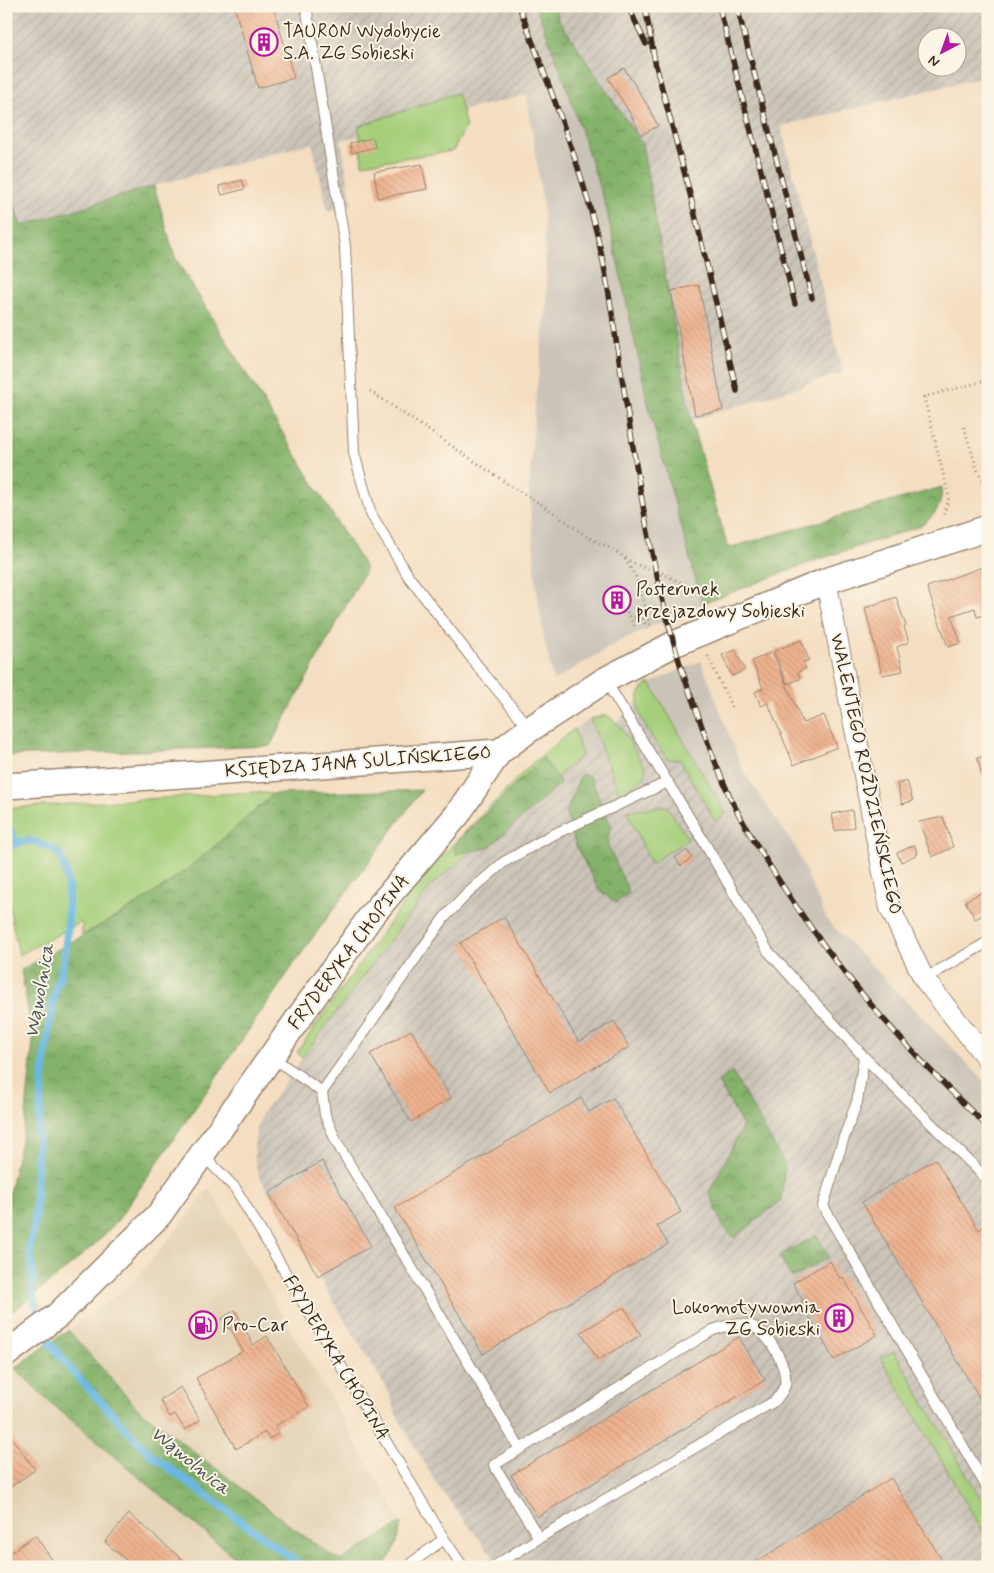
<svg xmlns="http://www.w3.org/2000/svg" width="994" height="1573" font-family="Mynerve,sans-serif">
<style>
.built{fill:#e3d1b4}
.industrial{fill:url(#industrial-furrows);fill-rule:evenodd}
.railway{fill:#cac3b8}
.green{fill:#a6cf7b;stroke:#707c4c}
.forest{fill:url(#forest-crowns);stroke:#606e44}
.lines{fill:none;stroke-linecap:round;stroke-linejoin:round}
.stream{stroke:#68b8e2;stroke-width:8}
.building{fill:url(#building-back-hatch)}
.service-casing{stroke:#988470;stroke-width:12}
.minor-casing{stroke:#988470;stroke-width:22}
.tertiary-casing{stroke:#988470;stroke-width:28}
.path{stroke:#988470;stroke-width:3;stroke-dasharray:1 4;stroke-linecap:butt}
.service{stroke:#fff;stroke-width:10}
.minor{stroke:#fff;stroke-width:20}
.tertiary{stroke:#fff;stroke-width:25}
.rail-casing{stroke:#3b2a1e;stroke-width:5.5}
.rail{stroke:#fcf5e5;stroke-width:4;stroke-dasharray:11;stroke-linecap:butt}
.labels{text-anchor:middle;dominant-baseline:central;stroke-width:4;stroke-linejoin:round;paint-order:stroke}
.poi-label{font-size:19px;fill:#3b2a1e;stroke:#fcf5e5;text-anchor:start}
.street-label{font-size:19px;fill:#3b2a1e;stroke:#fcf5e5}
.water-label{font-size:20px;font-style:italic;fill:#485559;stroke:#fcf5e5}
</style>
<defs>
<pattern id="industrial-furrows" width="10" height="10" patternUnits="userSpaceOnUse" patternTransform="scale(1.25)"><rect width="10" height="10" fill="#cac3b8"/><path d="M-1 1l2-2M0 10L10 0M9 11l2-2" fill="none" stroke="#aea89e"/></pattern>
<pattern id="forest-crowns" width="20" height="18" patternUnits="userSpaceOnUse" patternTransform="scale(1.25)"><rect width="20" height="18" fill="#84b26b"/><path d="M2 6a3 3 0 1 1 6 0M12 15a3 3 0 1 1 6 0" fill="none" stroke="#6d9157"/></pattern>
<pattern id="building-back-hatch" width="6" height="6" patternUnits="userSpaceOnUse" patternTransform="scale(1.25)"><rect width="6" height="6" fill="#eeb28f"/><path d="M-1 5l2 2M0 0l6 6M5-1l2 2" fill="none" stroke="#cd997b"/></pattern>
</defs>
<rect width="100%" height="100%" fill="#fcf5e5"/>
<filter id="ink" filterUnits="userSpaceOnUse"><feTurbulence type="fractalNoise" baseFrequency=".02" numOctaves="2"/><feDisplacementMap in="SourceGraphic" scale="10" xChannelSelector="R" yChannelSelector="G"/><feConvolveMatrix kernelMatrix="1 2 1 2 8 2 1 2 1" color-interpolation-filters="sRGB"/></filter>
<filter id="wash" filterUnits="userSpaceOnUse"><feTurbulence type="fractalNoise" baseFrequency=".0096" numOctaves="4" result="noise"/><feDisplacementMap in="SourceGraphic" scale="20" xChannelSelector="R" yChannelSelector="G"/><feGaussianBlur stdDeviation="1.12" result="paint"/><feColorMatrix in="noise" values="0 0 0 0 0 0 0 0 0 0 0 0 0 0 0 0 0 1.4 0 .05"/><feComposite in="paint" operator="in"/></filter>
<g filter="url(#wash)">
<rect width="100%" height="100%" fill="#f4dec1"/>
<path class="built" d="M209,1188L402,1523L340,1561L304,1536L137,1408L68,1330L129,1286L169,1240Z
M15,1368L46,1399L246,1567H6V1375Z"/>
<path class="industrial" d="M6,6H988V76L781,126L843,373L691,421L642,144L593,73L527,95L341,140L352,205L328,211L312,143L154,186L20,226L6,180ZM926,38H956V68H926Z
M656,693L726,814L915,1081L988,1153V1567H501L437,1485L396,1414L390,1394L318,1276L259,1176L255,1162L254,1145L256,1129L262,1114L376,958L431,886L589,749L639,700Z"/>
<path class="railway" d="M565,82L606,208L649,408L702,604L622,640L553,681L543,633L536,584L529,489L536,394L547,302L543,205L527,95Z
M701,661L743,771L795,847L827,920L988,1085V1153L915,1081L797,939L650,683Z
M590,719L599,740L582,755L574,729Z"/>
<path class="green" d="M457,93L466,126L453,151L362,164L359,126Z
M650,683L726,814L715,821L680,760L667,759C655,740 620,700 650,683Z
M607,715L619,725L646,769L645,777L620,795L590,719Z
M574,729L582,755L431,886L302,1058L297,1052L382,932L431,867L533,762Z
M253,792L273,794C238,825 203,859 164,886C138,905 110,920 82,935V922L19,955L6,892V810L10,808Z
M667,806L688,839L651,864L627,811Z
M894,1351L988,1511V1540L881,1358Z"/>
<path class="forest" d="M536,6H558L557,17L642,144L691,421L728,548L942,487C941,508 937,513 921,526L811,562L702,604L649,408L606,207L565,82Z
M6,185H8L21,226L154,186L175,257L366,569L270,746L6,756Z
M543,757L561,783L488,848L456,854L454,843L493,807Z
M581,774L590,777L611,826L607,843L629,893L616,903L599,890L576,846L566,813Z
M422,790L308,944L118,1220L93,1246L53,1280L6,1316V1206L25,1123L33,1040L21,970L122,914L165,886L214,847L273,794Z
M732,1072L785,1165L781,1201L734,1238L723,1226L709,1192L743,1126L718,1082Z
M817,1235L829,1257L792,1278L779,1256Z
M68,1330L137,1408L304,1536L340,1561L402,1523L395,1549L383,1567H246L46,1399L15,1368Z"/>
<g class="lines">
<path class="stream" d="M8,828L17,843
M8,847L17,843L29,841L35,842L53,849L59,854L65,868L68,885V925L64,960L54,996L45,1057L38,1134L35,1218L30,1248L34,1300L50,1343L72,1371L150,1454L303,1567"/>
</g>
<g id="blocks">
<path class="building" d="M234,6H273L294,78L258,88Z
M624,68L648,106L658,126L641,135L631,115L608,78Z
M373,138L375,147L352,153L350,143Z
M422,164L427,189L378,198L374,172Z
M242,180L245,189L222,195L219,186Z
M699,285L723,410L695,415L671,291Z
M988,565V614L977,617L975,608L951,616L961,643L948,647L927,587Z
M623,589L627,607L612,610L608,592Z
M896,597L906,626L904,627L909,642L897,647L903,671L882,675L865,608Z
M801,640L809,660L803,662L806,668L798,672L800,679L787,684L774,651Z
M735,650L745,670L732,676L722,655Z
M772,652L803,723L824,715L837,747L794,765L768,703L761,706L755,692L763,688L752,661Z
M988,755V792H987L977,758Z
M907,781L913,801L902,804L897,784Z
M852,810L854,827L835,831L832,814Z
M943,817L953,847L932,857L919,822Z
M914,845L918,854L901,862L897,853Z
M687,850L692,858L681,866L675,858Z
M988,889V924L983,915L975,919L965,901Z
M504,917L579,1042L614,1021L629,1047L550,1093L460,943Z
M411,1030L451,1098L411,1122L370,1054Z
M581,1098L589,1112L613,1098L681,1212L657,1226L668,1244L483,1354L395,1208Z
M935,1159L979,1230L988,1224V1412L862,1202Z
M322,1161L371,1246L318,1276L269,1193Z
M830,1261L840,1279L843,1277L877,1335L834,1360L801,1302L803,1301L793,1283Z
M624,1307L641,1335L598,1360L581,1332Z
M235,1310L253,1345L267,1336L309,1407L275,1426L279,1433L269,1439L265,1432L236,1449L196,1378L243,1351L230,1328L228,1329L222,1318Z
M739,1337L765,1380L537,1517L511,1475Z
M181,1387L200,1420L185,1430L175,1414L170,1417L160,1400Z
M9,1434L35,1470L6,1490V1436Z
M891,1478L946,1567H748Z
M129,1514L191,1567H134L105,1542Z
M35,1535L57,1567H6V1556Z"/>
</g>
</g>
<g filter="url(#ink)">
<use href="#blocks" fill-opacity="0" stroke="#988470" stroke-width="1"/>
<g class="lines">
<g class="service-casing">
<path id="service" d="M306,6L345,246L354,453L371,514L409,577L484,674L530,729
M605,680L698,832L768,951L864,1057L988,1180
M924,979L988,942
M272,1057L322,1092L444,918L467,894L504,862L550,836L668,782
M864,1057L857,1102L843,1140L823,1206L988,1489
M322,1092L325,1115L337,1143L520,1449
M203,1155L235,1188L444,1539L463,1567
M406,1567L444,1539
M493,1567L539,1538L775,1401C778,1397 784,1390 785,1385C789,1367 766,1327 748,1325C736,1323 725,1326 713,1330L494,1465L539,1538"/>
</g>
<g class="minor-casing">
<path id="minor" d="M826,581L890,908L924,979L988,1060"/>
</g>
<g class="tertiary-casing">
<path id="tertiary" d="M6,786L199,774L499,752L530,729L605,680L674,644L826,581L988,528
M6,1354L58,1315L159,1215L371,916L457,815L499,752"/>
</g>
<path class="path" d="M370,391L517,490C542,503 564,521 588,537C595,542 604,544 612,549C626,558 639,569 656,570L714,600
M964,427L978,472L983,480L988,481
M944,514L949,497L924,397L988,380
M625,559L636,577L651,627
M625,607L634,626
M629,616L641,619L643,618L647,629
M708,656L733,710"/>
<use href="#service" class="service"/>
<use href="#minor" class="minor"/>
<use href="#tertiary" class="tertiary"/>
<g class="rail-casing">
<path id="rail" d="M519,6C550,90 585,173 603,261C611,302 616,343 623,384C637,472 650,561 675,647C681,669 689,691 697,712C707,742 718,771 731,799C746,830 764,857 782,885C840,975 910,1054 988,1127
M628,6L646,44
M645,6L655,62L690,194L737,391
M719,6L795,304
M737,6L812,298"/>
</g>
<use href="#rail" class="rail"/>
</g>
</g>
<defs>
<g id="building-ring" transform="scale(1.4375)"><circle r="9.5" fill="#fcf5e5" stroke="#b5179e" stroke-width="1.5"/><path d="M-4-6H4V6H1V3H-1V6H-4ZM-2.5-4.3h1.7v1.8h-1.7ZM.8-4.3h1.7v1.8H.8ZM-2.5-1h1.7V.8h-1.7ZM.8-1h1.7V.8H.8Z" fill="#b5179e"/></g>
<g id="fuel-ring" transform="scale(1.4375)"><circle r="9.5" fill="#fcf5e5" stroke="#b5179e" stroke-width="1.5"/><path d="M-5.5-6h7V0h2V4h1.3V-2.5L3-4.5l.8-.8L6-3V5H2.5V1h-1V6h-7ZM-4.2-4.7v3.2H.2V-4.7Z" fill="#b5179e"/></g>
</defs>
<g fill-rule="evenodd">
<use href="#building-ring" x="264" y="42"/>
<use href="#building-ring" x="617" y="600"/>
<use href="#building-ring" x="839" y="1318"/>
<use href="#fuel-ring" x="203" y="1325"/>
</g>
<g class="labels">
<g class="poi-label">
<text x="283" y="31">TAURON Wydobycie<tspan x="283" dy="22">S.A. ZG Sobieski</tspan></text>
<text x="636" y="589">Posterunek<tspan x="636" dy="22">przejazdowy Sobieski</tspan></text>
<text x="820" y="1307" text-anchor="end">Lokomotywownia<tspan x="820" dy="22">ZG Sobieski</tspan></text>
<text x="222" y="1325">Pro-Car</text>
</g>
<g class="street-label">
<text transform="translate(358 762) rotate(-4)">KSIĘDZA JANA SULIŃSKIEGO</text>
<text transform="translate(866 774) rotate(78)">WALENTEGO ROŹDZIEŃSKIEGO</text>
<text transform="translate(349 952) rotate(-53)">FRYDERYKA CHOPINA</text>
<text transform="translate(336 1358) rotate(59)">FRYDERYKA CHOPINA</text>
</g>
<g class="water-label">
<text transform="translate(40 991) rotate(-80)">Wąwolnica</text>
<text transform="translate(190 1461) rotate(39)">Wąwolnica</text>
</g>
</g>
<rect width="994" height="1573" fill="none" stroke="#fcf5e5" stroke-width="25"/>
<g transform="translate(942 52) rotate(221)"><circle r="24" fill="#fcf5e5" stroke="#afa495"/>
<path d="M0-4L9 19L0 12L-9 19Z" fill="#b5179e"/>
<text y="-8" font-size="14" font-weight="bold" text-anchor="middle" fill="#3b2a1e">N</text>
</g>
</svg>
